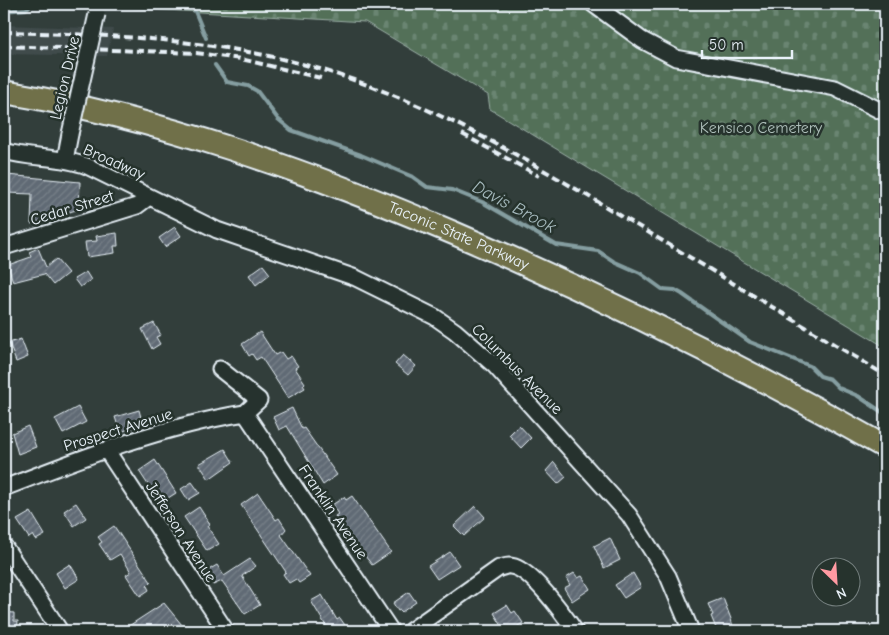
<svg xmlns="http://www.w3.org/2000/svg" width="889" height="635" font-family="'Comic Neue',sans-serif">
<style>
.built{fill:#404b4c}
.cemetery{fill:url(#cemetery-stones);stroke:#9db0a8}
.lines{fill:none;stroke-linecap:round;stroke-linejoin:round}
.stream{stroke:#859ea1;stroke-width:4}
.building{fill:url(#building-hatch);stroke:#e8f1f8}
.minor-casing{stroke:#e8f1f8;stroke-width:19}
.highway-casing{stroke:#e8f1f8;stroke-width:26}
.minor{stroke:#26332d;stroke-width:15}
.highway{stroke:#70704a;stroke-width:22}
.rail{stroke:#e8f1f8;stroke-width:4;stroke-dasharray:8 4;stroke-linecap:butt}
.minor-bridge-casing{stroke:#e8f1f8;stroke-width:19;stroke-linecap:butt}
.minor-bridge{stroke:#26332d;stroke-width:15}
.labels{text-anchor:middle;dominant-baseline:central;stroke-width:5;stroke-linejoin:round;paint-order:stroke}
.street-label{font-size:16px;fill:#e8f1f8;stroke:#26332d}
.park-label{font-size:16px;fill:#acbdb8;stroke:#26332d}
.water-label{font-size:18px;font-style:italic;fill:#a6babe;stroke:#26332d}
</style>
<defs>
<pattern id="cemetery-stones" width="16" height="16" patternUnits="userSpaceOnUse" patternTransform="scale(1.25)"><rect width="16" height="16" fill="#527059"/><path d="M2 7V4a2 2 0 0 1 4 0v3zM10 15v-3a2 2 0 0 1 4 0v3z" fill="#6b8572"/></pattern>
<pattern id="building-hatch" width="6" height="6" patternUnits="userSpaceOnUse" patternTransform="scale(1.25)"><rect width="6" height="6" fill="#606a74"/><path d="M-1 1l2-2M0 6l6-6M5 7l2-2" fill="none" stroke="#778089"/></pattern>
</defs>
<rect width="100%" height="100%" fill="#323e3b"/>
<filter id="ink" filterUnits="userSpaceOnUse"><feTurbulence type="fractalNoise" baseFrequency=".02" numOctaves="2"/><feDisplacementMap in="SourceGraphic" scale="10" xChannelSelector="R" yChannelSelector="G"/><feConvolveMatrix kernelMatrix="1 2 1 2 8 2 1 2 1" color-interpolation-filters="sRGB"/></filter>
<g filter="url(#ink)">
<path class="built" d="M4,25L113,29L107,56L4,54Z"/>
<path class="cemetery" d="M134,4H885V347L490,109L488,95L365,22L133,8Z"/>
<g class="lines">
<path class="stream" d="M192,4L206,38
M4,11L26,9L32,4
M215,65L227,82L248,86L257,91L278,119L291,130L361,155L413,177L427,187L452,190L482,202L556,245L598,251L613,261L640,273L662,289L675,290L682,294L750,342L810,366L820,376L830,379L839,388L858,396L885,414"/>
</g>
<path class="building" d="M7,175L80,182L79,209L31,224L32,194L7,193Z
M175,227L181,236L165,247L159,238Z
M117,233L118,246H114L115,253L87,257L85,242L97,241L96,236Z
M38,248L46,267L56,259L68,273L53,285L44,274L13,282L8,265L31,257L29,252Z
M263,265L270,274L256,285L249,275Z
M86,272L91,280L80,287L74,279Z
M154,323L161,335L156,337L160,344L152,349L142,329Z
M260,332L275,355L281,352L286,359L291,356L298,366L295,368L305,383L303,385L305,388L288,398L261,357L256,360L252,354L249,356L242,344Z
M21,339L28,357L16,362L9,343Z
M403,355L416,366L408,375L395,364Z
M78,407L86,422L63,434L55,419Z
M292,408L302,429L304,428L337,475L323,485L287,426L279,430L273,417Z
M139,410L143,425L120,432L115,417Z
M519,425L531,438L521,448L509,435Z
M28,426L36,447L18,454L12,433Z
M225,449L233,462L209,479L199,464Z
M155,460L176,493L160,503L139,471Z
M554,462L566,477L558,484L546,471Z
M192,482L200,493L188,500L181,489Z
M258,493L276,520L279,518L286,529L281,535L310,576L299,583L296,579L289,583L283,574L286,572L241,505Z
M352,496L391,552L372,565L347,533L335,516L338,514L332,505L344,497L346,500Z
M76,503L86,518L74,526L64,511Z
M475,506L485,517L464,536L454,526Z
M199,507L210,524L207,526L219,544L207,551L184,517Z
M31,512L45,535L36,540L33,535L29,538L17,520Z
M114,526L151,582L147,586L149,590L140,596L126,575L131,572L120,554L110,560L99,544L102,542L98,537Z
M610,538L620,560L604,568L594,546Z
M450,552L459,565L437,579L428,566Z
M250,559L256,566L242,576L260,605L245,614L222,581L213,585L205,572L217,565L224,576Z
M70,564L79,579L65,588L56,573Z
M574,573L578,578L582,576L590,589L572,601L564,588L570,585L566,578Z
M633,573L641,587L624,598L615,585Z
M409,592L416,602L402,612L400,610L398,611L393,603Z
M322,595L337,620L340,618L349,631H329L311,601Z
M723,598L731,619L734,631H717L711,616L713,615L708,604Z
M164,603L182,625L173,631H121Z
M507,605L512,613L515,611L523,623L510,631H505L494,613Z
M4,612L14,613V621H18L17,631H4Z"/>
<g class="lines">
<g class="minor-casing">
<path id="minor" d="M593,4L642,40L676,58L835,88L885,113
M4,151C31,159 60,156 87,166L217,230L356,278L435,317L455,331L494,365L629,515L668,576L691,631
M65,160L70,134
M4,247L137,206L149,197
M220,369L259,400L245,413
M245,413L391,631
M107,451L226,631
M4,488C81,458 163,426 245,413
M4,546L60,631
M410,631L499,568C502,568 507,565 510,566C530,567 564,615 575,631"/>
</g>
<g class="highway-casing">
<g id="highway">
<path id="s1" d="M4,92C160,118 310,172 456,234C603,297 746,368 885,447"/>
</g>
</g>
<use href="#minor" class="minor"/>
<use href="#highway" class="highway"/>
<path class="rail" d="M4,32C117,35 230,39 339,75C442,109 535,164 628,220C714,272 799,323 885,375
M4,46L196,53L241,59L321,78
M462,134L539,176"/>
<g class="minor-bridge-casing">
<path id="minor-bridge" d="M70,134L97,14"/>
</g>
<use href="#minor-bridge" class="minor-bridge"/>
</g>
</g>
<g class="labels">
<g class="street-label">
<text transform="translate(65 78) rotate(-77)">Legion Drive</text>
<text transform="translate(114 162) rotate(24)">Broadway</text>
<text transform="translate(72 208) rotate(-17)">Cedar Street</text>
<text stroke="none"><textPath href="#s1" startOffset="478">Taconic State Parkway</textPath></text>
<text transform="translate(517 369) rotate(45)">Columbus Avenue</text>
<text transform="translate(118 430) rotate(-17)">Prospect Avenue</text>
<text transform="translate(333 512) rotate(56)">Franklin Avenue</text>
<text transform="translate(181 532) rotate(57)">Jefferson Avenue</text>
</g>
<g class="park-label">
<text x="761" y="128">Kensico Cemetery</text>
</g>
<g class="water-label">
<text transform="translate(514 207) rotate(28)">Davis Brook</text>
</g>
</g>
<rect width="889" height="635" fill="none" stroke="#26332d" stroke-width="20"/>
<rect x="10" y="10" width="869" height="615" fill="none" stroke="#e8f1f8" stroke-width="2" filter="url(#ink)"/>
<g transform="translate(836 582) rotate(155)"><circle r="24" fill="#26332d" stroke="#747f7e"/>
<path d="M0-4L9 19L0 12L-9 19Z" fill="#ff9aa2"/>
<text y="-8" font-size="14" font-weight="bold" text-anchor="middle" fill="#e8f1f8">N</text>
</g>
<path d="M702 50v8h90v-8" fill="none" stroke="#e8f1f8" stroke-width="2.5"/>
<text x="709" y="50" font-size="15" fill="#e8f1f8" stroke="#26332d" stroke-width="4" paint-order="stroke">50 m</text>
</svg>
